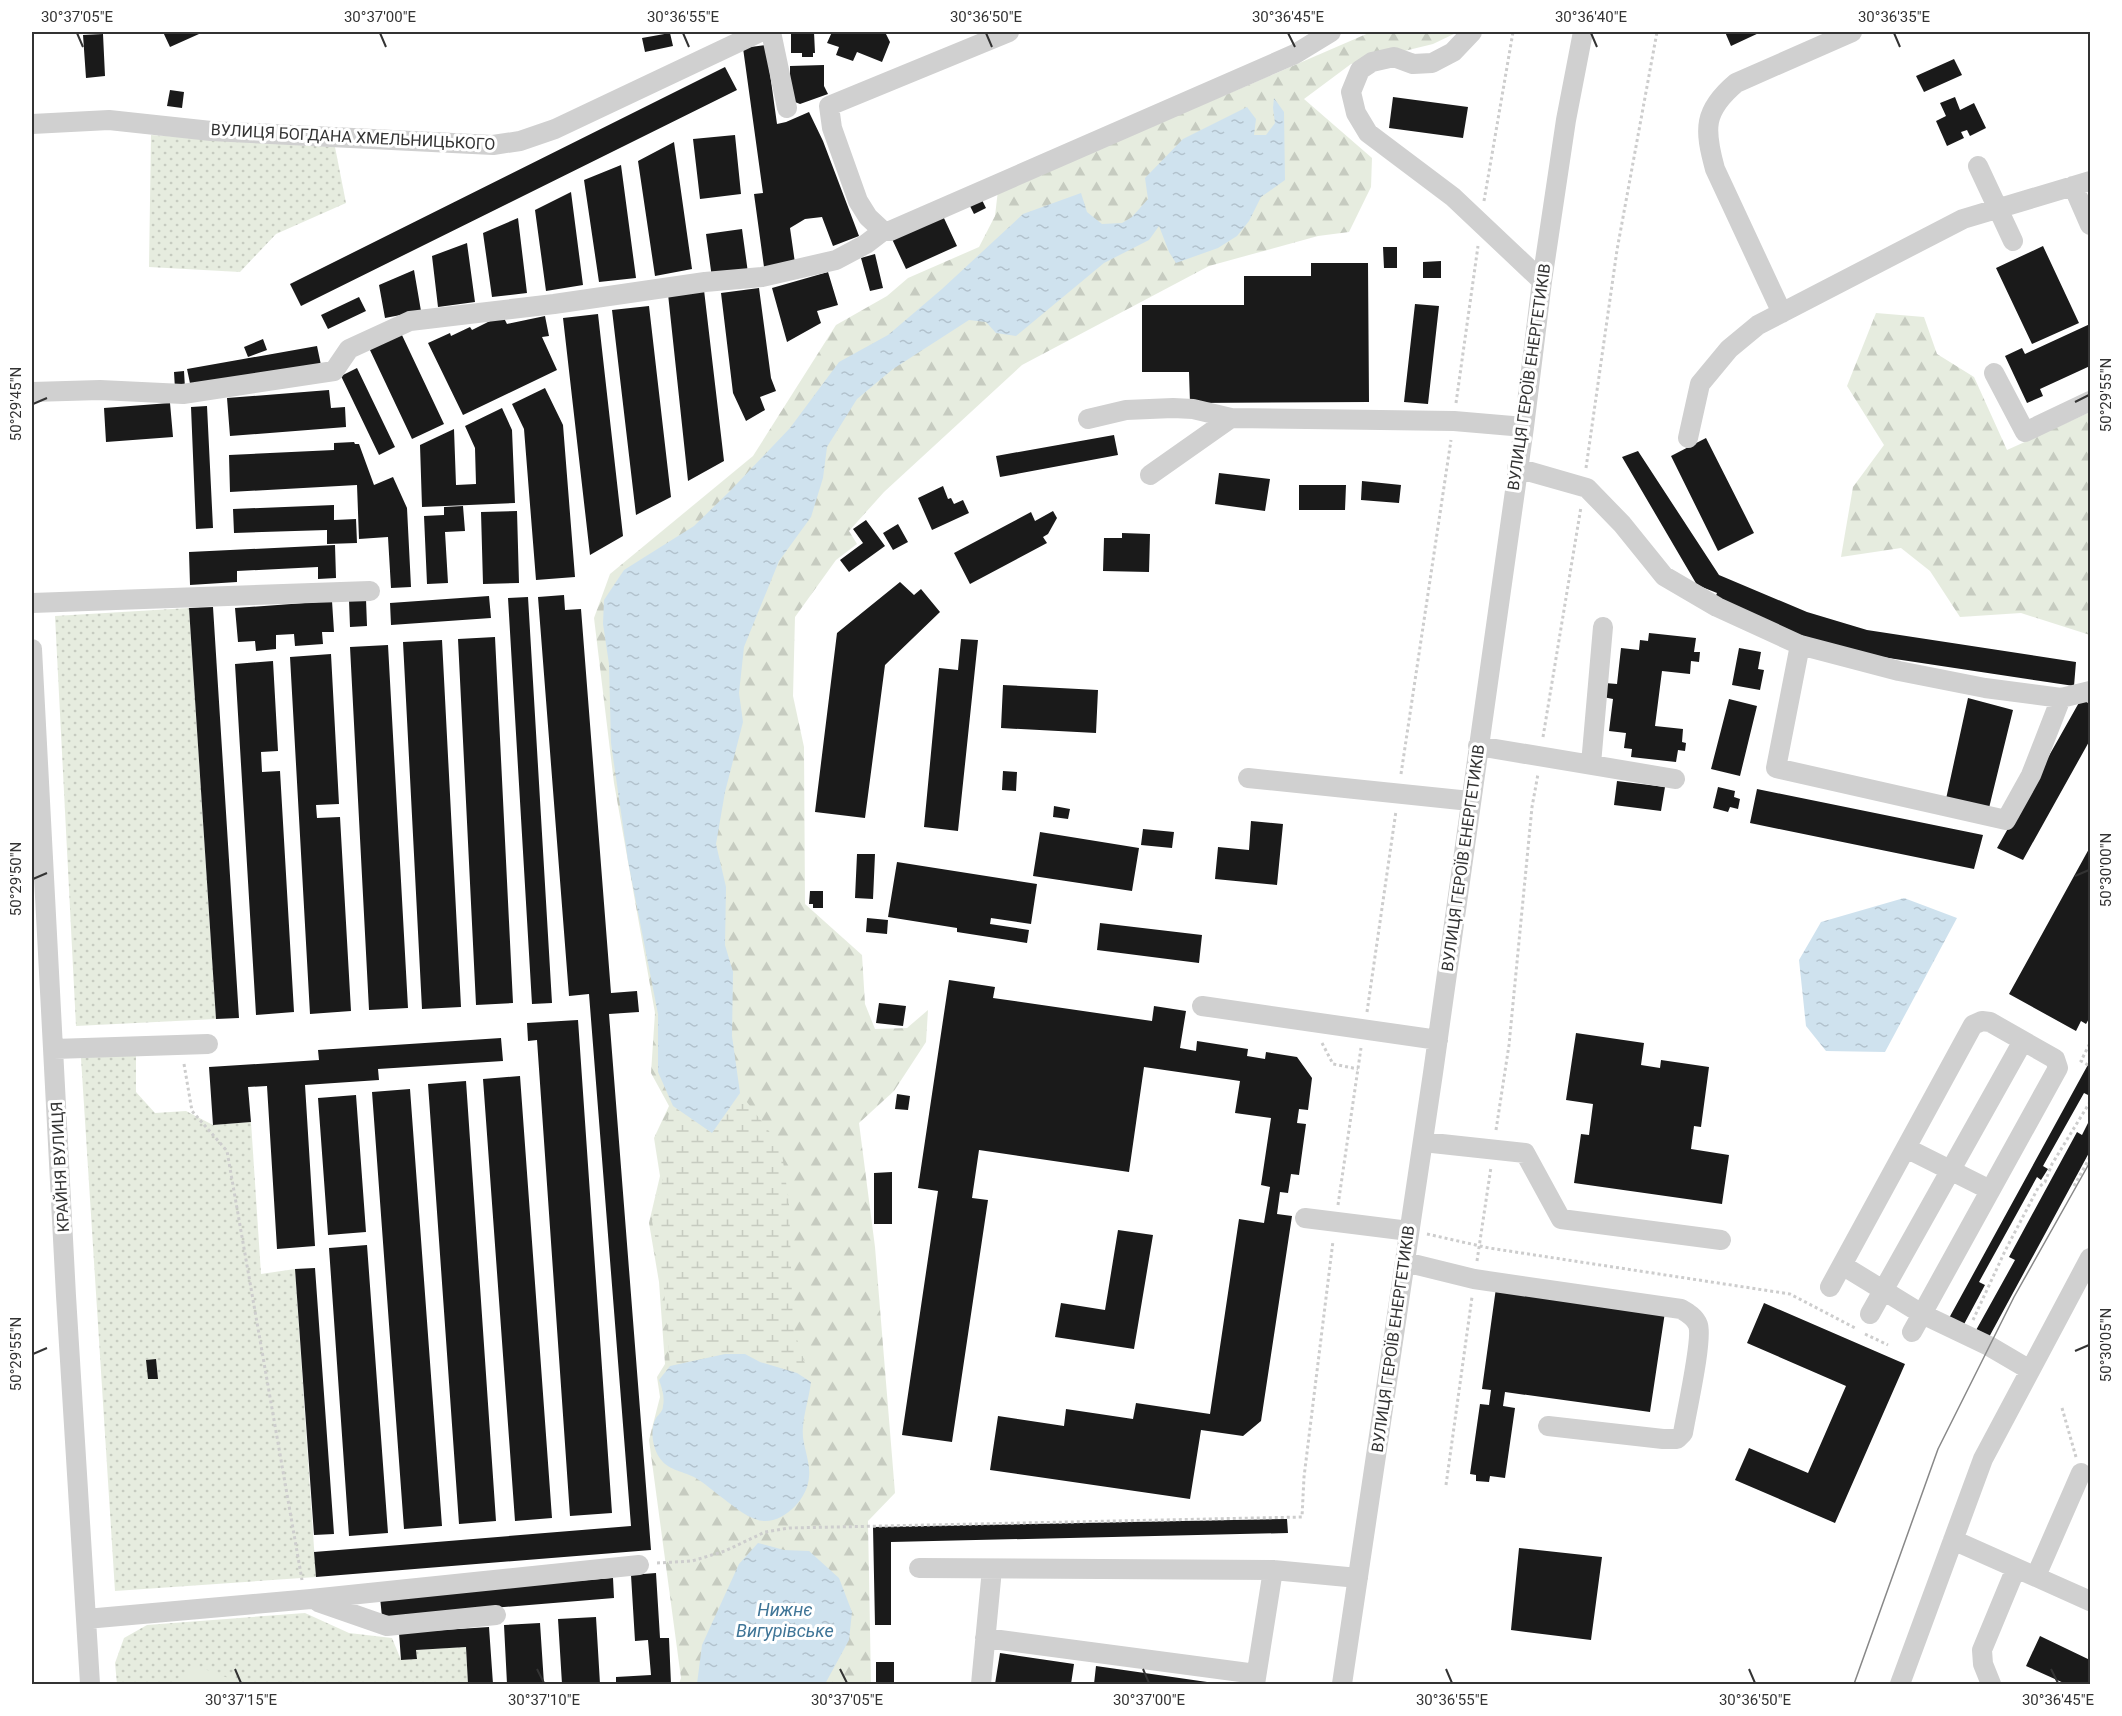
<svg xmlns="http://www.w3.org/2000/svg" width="2122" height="1716" font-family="Roboto,sans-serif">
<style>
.grass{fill:url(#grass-dots)}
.forest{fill:url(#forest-firs)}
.wetland{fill:url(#wetland-marsh)}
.park{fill:#e6ecdf}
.water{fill:url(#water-ripples)}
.building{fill:#1a1a1a}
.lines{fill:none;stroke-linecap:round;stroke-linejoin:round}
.path{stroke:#cdcdcd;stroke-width:3;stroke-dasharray:3 3;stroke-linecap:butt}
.minor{stroke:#d0d0d0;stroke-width:20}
.tram{stroke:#888;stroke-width:1.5}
.ticks{fill:none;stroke:#333;stroke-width:2}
.labels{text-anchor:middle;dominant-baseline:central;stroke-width:6;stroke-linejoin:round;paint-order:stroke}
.street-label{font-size:16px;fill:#333;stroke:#fff}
.water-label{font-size:18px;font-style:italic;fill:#3f7597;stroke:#fff}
.neatline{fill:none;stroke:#333;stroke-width:2}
.ticks-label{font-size:15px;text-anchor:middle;fill:#333}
</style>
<defs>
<pattern id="grass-dots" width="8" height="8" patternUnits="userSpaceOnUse" patternTransform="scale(1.5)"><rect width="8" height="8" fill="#e6ecdf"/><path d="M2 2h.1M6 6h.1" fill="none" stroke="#c6cbc0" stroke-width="1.8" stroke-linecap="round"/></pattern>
<pattern id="forest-firs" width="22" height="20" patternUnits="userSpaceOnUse" patternTransform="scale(1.5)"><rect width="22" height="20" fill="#e6ecdf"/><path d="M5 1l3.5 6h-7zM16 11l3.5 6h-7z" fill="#c6cbc0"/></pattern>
<pattern id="wetland-marsh" width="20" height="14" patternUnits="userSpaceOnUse" patternTransform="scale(1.5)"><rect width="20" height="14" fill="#e6ecdf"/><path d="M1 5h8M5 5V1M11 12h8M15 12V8" fill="none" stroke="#c6cbc0"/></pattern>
<pattern id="water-ripples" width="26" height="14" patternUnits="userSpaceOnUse" patternTransform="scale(1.5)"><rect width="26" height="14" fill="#cfe2ee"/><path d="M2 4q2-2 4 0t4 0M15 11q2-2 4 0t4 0" fill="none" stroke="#b2c2cd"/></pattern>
</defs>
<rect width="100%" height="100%" fill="#fff"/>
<path class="grass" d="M151,135L335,147L346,203L276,234L240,272L149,267Z
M189,608L216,1019L76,1026L55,616Z
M136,1053V1092L155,1113L186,1111L213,1125L251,1122L261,1274L295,1269L316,1577L115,1591L81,1058Z
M305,1613L349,1633L392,1638L401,1660L417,1659L416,1650L466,1647L468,1684H117L115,1663L124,1638L147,1625Z"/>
<path class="forest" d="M1371,32H1458L1433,44L1351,64L1304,99L1372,158L1371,187L1349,232L1318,236L1209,266L1022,365L884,492L849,531L857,544L836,560L795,617L793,696L804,747L805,904L862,955L865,1004L875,1029L907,1028L928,1010L926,1042L894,1091L859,1123L875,1247L895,1493L868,1521L871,1684H679L681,1678L649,1440L660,1397L657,1377L665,1364L659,1282L649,1223L660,1176L654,1138L669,1106L651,1073L655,1013L614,783L594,618L610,574L753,456L836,325L887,296L908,278L979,247L995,216L998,190L1244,87Z
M1876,313L1924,317L1937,354L1974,377L2007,450L2090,412V635L2021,613L1960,617L1930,571L1901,548L1841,557L1853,487L1884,445L1847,386Z"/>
<path class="wetland" d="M740,1093L781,1147L789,1203L793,1327L811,1382L783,1369L760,1362L745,1354H725L670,1366L663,1277L652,1221L663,1178L657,1138L673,1106L712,1133Z"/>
<path class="park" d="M194,1665L244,1684H171Z"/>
<path class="water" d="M1274,98L1284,112L1285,180L1261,197L1249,221L1237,236L1218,248L1176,263L1169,252L1159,226L1149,240L1104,263L1016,336L996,333L986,322L969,320L893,369L857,399L827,447L823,478L811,517L779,561L744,647L739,693L743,722L725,792L716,844L726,887L725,945L733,972L732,1036L740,1093L712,1133L673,1106L658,1072V1014L628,861L611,743L609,664L603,624L604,600L624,570L694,526L729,492L790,428L839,362L888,335L942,289L1023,214L1081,193L1087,212L1102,224L1122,223L1132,217L1148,199L1145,178L1183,139L1247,107L1256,119L1254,135H1266L1275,123L1273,108Z
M1904,898L1957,918L1885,1052L1826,1051L1806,1026L1799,960L1821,922Z
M725,1354H745L760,1362L797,1373L811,1382C809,1398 804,1413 803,1427C801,1444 811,1460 809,1477C808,1500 779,1529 755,1519C744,1515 733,1506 724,1499C714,1492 705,1483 694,1477C682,1471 667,1470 659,1457C652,1446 650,1429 656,1418C659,1414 663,1411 663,1406C665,1397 662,1388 659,1380L670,1366Z
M758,1543L784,1550L809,1551L839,1578L852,1612L849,1640L825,1684H697L702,1645L739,1564Z"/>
<path class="building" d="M163,32H198L199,34L170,47Z
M791,32H814L815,53H813V57H802V53H791Z
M832,32H885L890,42L882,62L857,52L853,61L836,55L839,47L827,43Z
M1725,32H1761L1731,46Z
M670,33L673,46L645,52L642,38Z
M103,34L105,76L86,78L83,35Z
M766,45L777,124L786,122L809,112L823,141L859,236L833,246L822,217L805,219L790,228L795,263L764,267L754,194L763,193L743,48Z
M1954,59L1962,75L1924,92L1916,76Z
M824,65V86L828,94L800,104L790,100V66Z
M725,67L737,90L301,306L290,284Z
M170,90L184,92L182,108L167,106Z
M1393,97L1468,107L1463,138L1389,128Z
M1955,97L1960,110L1974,103L1986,128L1970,136L1967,130L1961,132L1964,138L1947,146L1936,121L1946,116L1940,103Z
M735,135L741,194L700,199L693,139Z
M674,142L692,269L655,276L638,161Z
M621,165L636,278L599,282L584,180Z
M571,192L583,285L546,291L535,210Z
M981,198L986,208L974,214L969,204Z
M943,216L957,246L906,269L892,239Z
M518,218L527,293L492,297L483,233Z
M742,229L748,273L712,278L706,234Z
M467,243L475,302L438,307L432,256Z
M2043,246L2079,323L2032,344L1996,268Z
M1383,247H1397V268H1384Z
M875,254L883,288L870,291L861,258Z
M1441,261V278H1423V262Z
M1311,263H1368L1369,402L1190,403L1189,372H1142V305H1244V276H1311Z
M414,270L421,311L385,318L379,285Z
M828,272L838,305L817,311L821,323L787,342L772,288Z
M759,288L771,378L776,391L760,397L765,410L746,421L733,393L721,293Z
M704,290L724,461L688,481L668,294Z
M359,297L366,311L328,329L321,315Z
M1415,304L1439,306L1428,404L1404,402Z
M649,306L671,497L636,515L612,310Z
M598,314L623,536L590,555L563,318Z
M545,316L549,336L542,337L557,370L463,415L428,343L450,333L451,336L470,327L472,330L490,321L504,318L507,324Z
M2090,324V366L2040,389L2043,396L2027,403L2005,356L2022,348L2025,354Z
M401,333L444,424L412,439L369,348Z
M263,339L267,350L248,357L244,347Z
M317,346L321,365L191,388L187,369Z
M357,368L395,447L379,455L341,376Z
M184,371L185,388L175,389L174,372Z
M545,388L563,425L575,577L536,580L524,429L512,404Z
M329,390L331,408L345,407L346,427L230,436L227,398Z
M170,403L173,437L106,442L104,408Z
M207,406L213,528L196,529L191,407Z
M502,408L512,430L515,503L422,507L420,445L454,429L456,485L476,484L475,448L465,426Z
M1114,435L1118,455L1000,477L996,456Z
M1706,438L1754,533L1718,551L1671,456Z
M354,442L355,444H359L374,485L393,477L407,508L411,587L391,588L388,537L359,539L357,485L230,492L229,455L334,450V443Z
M1638,451L1719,575L1807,612L1867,630L2076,662L2074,686L1862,654L1797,634L1715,598L1717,593L1697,585L1622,457Z
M1219,473L1270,479L1265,511L1215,504Z
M1362,481L1401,485L1399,503L1361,500Z
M1299,485H1346L1345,510H1299Z
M943,486L948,499L951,498L954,504L963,500L969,513L932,530L918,498Z
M334,505V520L356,519L357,543L327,544V530L234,533L233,509Z
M463,506L465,531L445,532L448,583L427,584L424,516L444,515V507Z
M517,511L519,583L483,584L481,512Z
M1053,511L1057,518L1048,534L1043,537L1047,543L970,584L954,553L1031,512L1035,521Z
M866,520L885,546L849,572L840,560L863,543L853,529Z
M898,524L908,542L893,550L883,533Z
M1122,533L1150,534L1149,572L1103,571L1104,538H1122Z
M335,545L336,578L318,579V567L237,571V582L190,585L189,552Z
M900,582L914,595L921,589L940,612L885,665L865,818L815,812L837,633Z
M564,595L565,610L581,609L611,993L637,991L639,1012L609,1014L651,1550L316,1577L314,1552L631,1526L589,994L569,996L538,597Z
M489,596L491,618L391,625L390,603Z
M528,597L552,1003L532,1004L508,598Z
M366,599L367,626L350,627L349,600Z
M332,601L334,632H322L323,644L295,646L294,634L276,635V649L256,651L255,641L238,642L235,608Z
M213,607L239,1018L216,1019L189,608Z
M1649,633L1696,638L1694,652H1700L1699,662L1691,661L1690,674L1662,671L1655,726L1683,729L1682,742L1686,743L1685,751L1678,750L1676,762L1631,757L1632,749L1624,748L1626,733L1609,731L1613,699L1603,697L1605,683L1617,684L1621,648L1639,650L1640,640L1648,641Z
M495,637L513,1003L476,1005L458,639Z
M961,639L978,640L958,831L924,827L939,668L958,670Z
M442,640L461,1007L422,1009L403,642Z
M388,645L408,1008L369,1010L350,647Z
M1739,648L1761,652L1758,669L1764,670L1760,690L1732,685Z
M331,654L339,804L316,805L317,818L340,817L351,1011L310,1014L290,657Z
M273,661L278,751L261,752L262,772L280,771L294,1012L256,1015L235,664Z
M1003,685L1098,690L1096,733L1001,728Z
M1968,698L2013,710L1989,808L1946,799Z
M1729,699L1757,706L1740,776L1711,769Z
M2081,699L2090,704V740L2023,860L1997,848Z
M1003,771L1017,772L1016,791L1002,790Z
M1617,781L1665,787L1661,811L1614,805Z
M1718,787L1735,791L1734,797L1740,799L1738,809L1730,807L1728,812L1713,808Z
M1757,789L1983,835L1974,869L1750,823Z
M1054,806L1070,809L1068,819L1053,817Z
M1251,821L1283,824L1277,885L1215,879L1218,847L1249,850Z
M1143,829L1174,832L1172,848L1141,845Z
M1040,832L1139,848L1132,891L1033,876Z
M2090,847V1017L2086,1024L2081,1021L2076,1031L2009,994Z
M857,854H875L873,899L855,898Z
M897,862L1037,884L1031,924L991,918L990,924L1029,930L1027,943L957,932V928L888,917Z
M810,891H823V908H813V904H809Z
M867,918L888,920L887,934L866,932Z
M1100,923L1202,935L1199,963L1097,950Z
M949,980L995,987L993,998L1152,1021L1154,1006L1186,1011L1180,1048L1196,1051L1197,1041L1248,1049L1247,1056L1265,1059L1266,1052L1297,1057L1312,1078L1308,1110L1299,1109L1297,1123L1306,1124L1299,1175L1291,1174L1288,1193L1280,1192L1277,1214L1292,1216L1261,1421L1243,1436L1201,1430L1190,1499L990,1470L998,1416L1064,1426L1066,1409L1133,1419L1136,1403L1210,1414L1239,1219L1264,1223L1270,1187L1261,1185L1271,1118L1235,1113L1240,1081L1144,1067L1129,1172L979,1150L972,1198L988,1200L952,1442L902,1435L938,1191L918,1188Z
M879,1003L906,1006L903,1026L876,1023Z
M578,1020L612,1513L570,1516L537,1040L528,1041L527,1023Z
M1576,1033L1644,1043L1641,1065L1660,1068L1661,1060L1709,1067L1701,1127L1694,1126L1691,1149L1729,1155L1722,1204L1574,1183L1581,1134L1589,1135L1593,1104L1566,1100Z
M501,1038L503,1061L378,1069L379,1080L305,1085L315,1246L277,1249L267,1086L248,1087L251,1122L213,1125L209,1067L319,1060L318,1050Z
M2090,1061V1092L2088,1095L2084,1093L2043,1166L2048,1169L2041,1180L2037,1177L1979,1282L1985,1285L1962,1328L1948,1320Z
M520,1076L552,1518L515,1521L483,1079Z
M466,1081L496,1521L459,1524L428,1084Z
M410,1089L442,1526L404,1529L372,1092Z
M897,1094L910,1096L908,1110L895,1109Z
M356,1095L366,1232L328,1235L318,1098Z
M2090,1119V1151L1988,1339L1975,1332L2015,1260L2009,1257L2077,1132L2082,1135Z
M892,1172V1224H874V1173Z
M1118,1230L1153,1235L1134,1349L1055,1337L1061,1303L1105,1310Z
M367,1245L388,1533L349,1536L329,1248Z
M315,1268L334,1534L314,1535L295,1269Z
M1496,1288L1665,1312L1650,1412L1505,1392L1503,1406L1515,1408L1505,1478L1490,1476L1489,1482L1476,1481V1475L1470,1474L1480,1404L1489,1405L1491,1390L1482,1389Z
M1764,1303L1905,1364L1835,1523L1735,1480L1749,1448L1808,1473L1846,1386L1747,1343Z
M156,1359L158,1379H148L146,1360Z
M1287,1519L1288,1533L891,1542V1625H875L873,1527Z
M1519,1548L1602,1557L1591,1640L1511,1630Z
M656,1573L660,1638H669L671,1684H616V1677L651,1675L648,1640L635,1641L631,1575Z
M613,1578L614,1598L382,1617L380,1597Z
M596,1617L600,1684H562L558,1619Z
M540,1623L544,1684H507L504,1625Z
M489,1627L493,1684H468L466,1647L416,1650L417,1659L401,1660L399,1633Z
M2040,1636L2090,1660V1684H2066L2026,1666Z
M1000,1653L1074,1664L1071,1684H995Z
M876,1662H894V1684H876Z
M1096,1666L1214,1683V1684H1094Z"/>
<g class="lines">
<path class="path" d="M1484,201L1513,32
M1456,403L1478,246
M1586,468L1617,250L1657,32
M1543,737L1581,507
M1401,774L1451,440
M1367,1012L1396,811
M1322,1043L1333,1064L1358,1069
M184,1064L192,1111L227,1151L302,1580
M2088,1065L2081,1061L2090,1043
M1496,1130L1509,1045L1532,807L1538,774
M2074,1186L2090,1157
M1338,1205L1361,1048
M1427,1234L1489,1248L1790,1294L1857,1329
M1477,1261L1491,1167
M1973,1320L2005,1251L2038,1188L2045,1182L2052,1164L2090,1102
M1865,1334L1888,1345
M2062,1408L2076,1457
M1446,1485L1472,1297
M657,1563L692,1561L725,1551L765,1532L789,1528L1302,1517L1304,1477L1333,1241"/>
<path class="minor" d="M771,32L787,108
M1472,32L1453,52L1432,63L1413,64L1394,57L1372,62L1360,70L1351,92L1356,113L1368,133L1453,197L1542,281
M32,124L109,120L211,131L493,145L520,141L555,129L760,32
M1978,166L2013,241
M2073,186L2090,225
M883,231L868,217L858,201L832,128L829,106L1009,32
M1782,313L1715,169C1704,129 1703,111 1736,83L1852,32
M1994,373L2025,432L2090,401
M32,392L100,390L183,394L334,371L349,349L410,321L554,304L705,282L762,277L836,260L866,244L883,231H890L1295,54L1331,32
M1088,419L1126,410L1173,408L1193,409L1231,418L1454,421L1524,427
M1688,438L1700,384L1729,349L1758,325L1963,219L2090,181
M1517,468L1587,488L1622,524L1664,576L1717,607L1800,645L1899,671L1985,688L2061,698L2090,691
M1150,475L1231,418
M32,603L370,591
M1800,645L1776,768L2006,820L2031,775L2061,698
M32,649L66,1296L90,1684
M1478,746L1675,779
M1591,764L1603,627
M1248,778L1470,801
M1202,1006L1438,1040
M54,1049L208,1044
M1423,1142L1525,1153L1561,1219L1721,1240
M1906,1148L1990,1190
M1305,1218L1409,1231
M1405,1262L1474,1279L1681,1309C1688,1313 1695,1317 1698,1325C1703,1339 1686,1414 1683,1433L1677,1439H1663L1548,1426
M1842,1265L1922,1314L1912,1332
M1830,1287L1973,1025L1982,1021L1990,1022L2055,1059L2058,1068L1922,1314L1989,1346L2030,1370
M1870,1314L2023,1041
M1953,1540L2090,1601
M919,1568L1273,1570L1358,1578
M2036,1576L2081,1473
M318,1602L387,1626L496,1615
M86,1619L311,1599L639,1565
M985,1638L1256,1674
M981,1684L992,1569
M1255,1684L1273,1570
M1342,1684L1433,1073L1524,427L1542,281L1566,120L1583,32
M1900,1684L1983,1459L2090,1258
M1991,1684L1983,1664L1982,1650L2016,1568"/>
<path class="tram" d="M1854,1684L1938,1449L2014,1297L2090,1162"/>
</g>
<path class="ticks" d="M77,33L83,47M380,33L386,47M683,33L689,47M986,33L992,47M1288,33L1295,47M1591,33L1597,47M1894,33L1900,47M2075,402L2089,395M33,404L47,398M2075,876L2089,870M33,879L47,873M2075,1351L2089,1345M33,1354L47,1348M235,1669L241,1683M537,1669L544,1683M840,1669L847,1683M1143,1669L1149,1683M1446,1669L1452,1683M1749,1669L1755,1683M2051,1669L2058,1683"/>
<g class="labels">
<g class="street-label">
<text transform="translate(353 137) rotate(3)">ВУЛИЦЯ БОГДАНА ХМЕЛЬНИЦЬКОГО</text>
<text transform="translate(1529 377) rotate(-82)">ВУЛИЦЯ ГЕРОЇВ ЕНЕРГЕТИКІВ</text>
<text transform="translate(1463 858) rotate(-82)">ВУЛИЦЯ ГЕРОЇВ ЕНЕРГЕТИКІВ</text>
<text transform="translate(60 1167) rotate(-93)">КРАЙНЯ ВУЛИЦЯ</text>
<text transform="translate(1393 1339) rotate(-82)">ВУЛИЦЯ ГЕРОЇВ ЕНЕРГЕТИКІВ</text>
</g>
<g class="water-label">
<text x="785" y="1609">Нижнє<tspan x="785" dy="21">Вигурівське</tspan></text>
</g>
</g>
<rect width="2122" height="1716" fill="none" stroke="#ffffff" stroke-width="66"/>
<rect x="33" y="33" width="2056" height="1650" class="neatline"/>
<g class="ticks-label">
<text x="77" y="22">30°37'05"E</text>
<text x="380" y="22">30°37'00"E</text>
<text x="683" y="22">30°36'55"E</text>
<text x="986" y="22">30°36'50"E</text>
<text x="1288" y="22">30°36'45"E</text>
<text x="1591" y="22">30°36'40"E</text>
<text x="1894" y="22">30°36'35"E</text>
<text transform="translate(2106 395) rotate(-90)" y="5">50°29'55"N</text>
<text transform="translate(16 404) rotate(-90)" y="5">50°29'45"N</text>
<text transform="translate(2106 870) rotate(-90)" y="5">50°30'00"N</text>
<text transform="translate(16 879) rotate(-90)" y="5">50°29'50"N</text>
<text transform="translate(2106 1345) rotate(-90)" y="5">50°30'05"N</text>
<text transform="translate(16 1354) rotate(-90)" y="5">50°29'55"N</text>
<text x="241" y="1705">30°37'15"E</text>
<text x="544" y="1705">30°37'10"E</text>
<text x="847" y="1705">30°37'05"E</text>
<text x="1149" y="1705">30°37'00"E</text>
<text x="1452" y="1705">30°36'55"E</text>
<text x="1755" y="1705">30°36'50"E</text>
<text x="2058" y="1705">30°36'45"E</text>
</g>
</svg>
